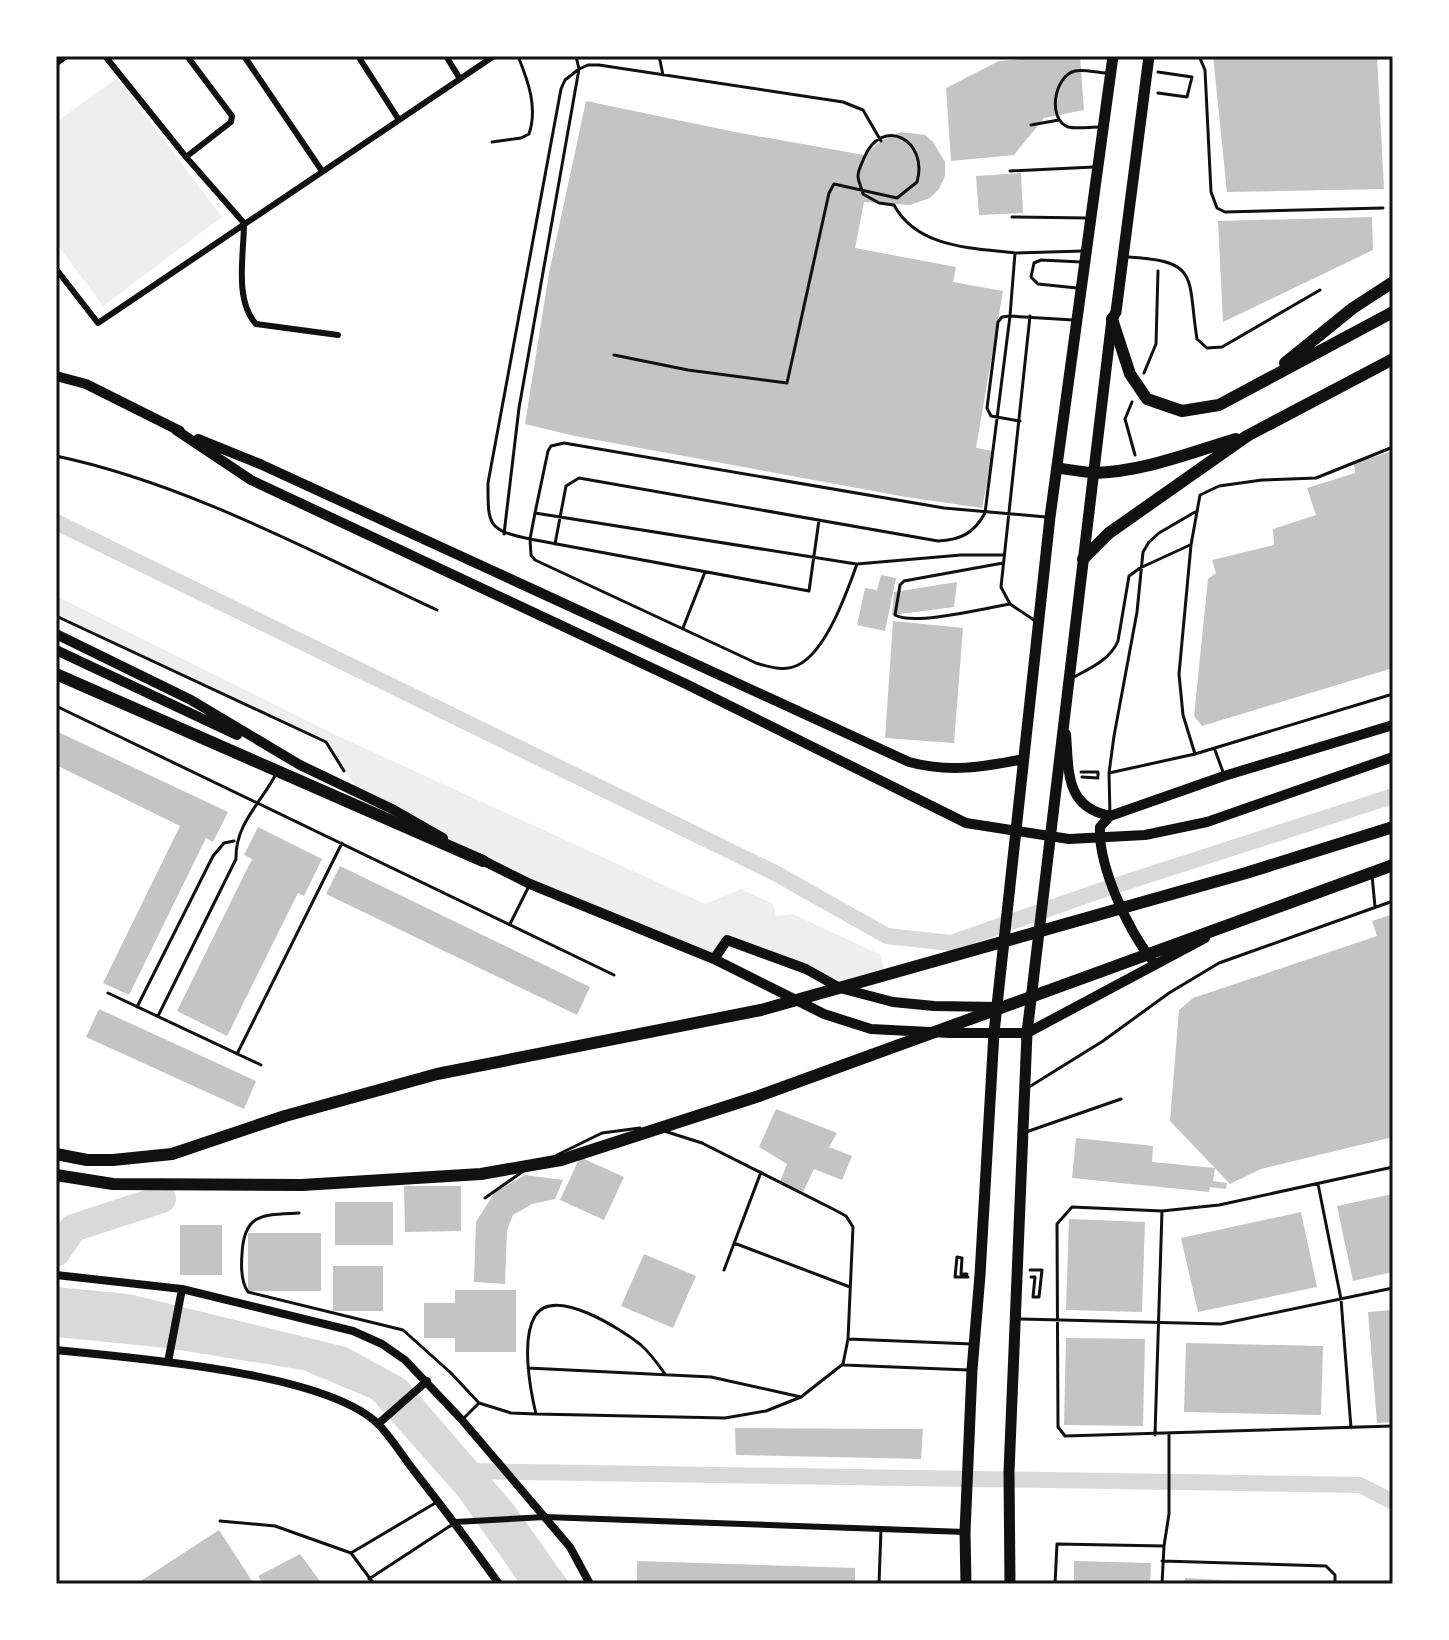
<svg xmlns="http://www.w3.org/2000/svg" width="1449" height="1640" font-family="Lato,sans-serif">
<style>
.green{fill:#eee}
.water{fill:#d9d9d9}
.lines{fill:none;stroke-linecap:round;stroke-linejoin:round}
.canal{stroke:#d9d9d9;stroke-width:16}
.river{stroke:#d9d9d9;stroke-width:28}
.building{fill:#c4c4c4}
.path{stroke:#111;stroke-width:3}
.service{stroke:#111;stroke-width:3}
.minor{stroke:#111;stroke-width:6}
.tertiary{stroke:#111;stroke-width:8}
.primary{stroke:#111;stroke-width:10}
.trunk{stroke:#111;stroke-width:11}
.motorway{stroke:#111;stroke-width:12}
.neatline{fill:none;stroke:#111;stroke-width:3}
</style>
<rect width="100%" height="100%" fill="#fff"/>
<path class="green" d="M117,78L222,217L103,306L56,243V122Z
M56,596L338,736L705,904L741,889L773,904L776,916L793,914L881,955L885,975L840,988L727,940L714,959L530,884L360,794L326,742L56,616Z"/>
<path class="water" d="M56,1287L129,1294L346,1347L405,1379L513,1504L570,1584H520L458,1496L372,1399L303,1370L167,1348L56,1337Z"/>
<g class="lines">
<path class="canal" d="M56,522L775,873L887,936L951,943L1102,890L1393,796
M467,1471L1360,1485L1393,1502"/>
<path class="river" d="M56,1253L73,1228L162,1199"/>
</g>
<path class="building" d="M1058,56H1080L1084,110L1044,118L1014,155L951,161L946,88L999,61Z
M1213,56H1377L1384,189L1227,192Z
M586,101L735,132L864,155L881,141L901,132L925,135L933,142L945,162V176L939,189L930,198L910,205L864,202L855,248L956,267L953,282L1003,291L976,448L993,451L982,508L906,497L575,436L525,424L549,273Z
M1021,173L1023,213L979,215L976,176Z
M1372,217L1373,250L1223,322L1218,221Z
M1393,451V668L1202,726L1194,716L1208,579L1216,573L1212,560L1274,545L1273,529L1316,515L1307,488L1355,473L1354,463Z
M881,575L896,578L885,631L857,625L865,588L877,590Z
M957,582L954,607L892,615L894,592Z
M893,621L963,628L954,743L885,738Z
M56,731L228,812L213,842L206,838L129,995L103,983L180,826L56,765Z
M258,827L322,859L304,896L298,893L227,1036L177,1011L252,859L244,855Z
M340,866L590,987L577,1015L326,894Z
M1393,914V1137L1261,1169L1230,1184L1170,1121L1179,1010L1193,998L1377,936L1372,921Z
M99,1009L256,1081L244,1109L86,1037Z
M776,1109L837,1133L829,1147L852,1156L842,1180L814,1169L803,1192L780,1182L787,1164L759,1147Z
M1076,1138L1153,1146L1152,1162L1215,1168L1213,1181L1227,1183L1226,1189L1210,1187L1209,1192L1072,1178Z
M580,1157L624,1177L604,1220L560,1200Z
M525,1175L563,1180L555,1199L532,1204L513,1215L507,1230L505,1284L474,1282L476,1222L495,1192Z
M404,1186H461V1231L405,1232Z
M1393,1194V1272L1353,1281L1337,1206Z
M335,1202H393V1245H335Z
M1301,1212L1317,1287L1198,1312L1181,1238Z
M1069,1219L1145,1222L1142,1312L1066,1310Z
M180,1225H222V1275H180Z
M248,1233H321V1291H248Z
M644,1254L696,1276L673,1328L621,1306Z
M333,1266H383V1311H333Z
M455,1290H516V1352H455V1338H424V1303H455Z
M1393,1310V1422L1377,1423L1368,1312Z
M1066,1338L1145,1339L1143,1426L1064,1425Z
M1186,1343L1323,1346L1321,1415L1184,1412Z
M735,1428L923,1429L921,1459L736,1455Z
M219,1530L254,1584H136Z
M300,1554L322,1584H263L258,1576Z
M637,1561L855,1568V1584H637Z
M1074,1561L1151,1563L1150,1584H1074Z
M1185,1578L1262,1582V1584H1184Z"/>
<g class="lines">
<path class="path" d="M1158,72L1192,77L1187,97L1158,93
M1144,373L1156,344L1158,271
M1132,402L1125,419L1135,455
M56,456C186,483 316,554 437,610
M56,616L326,742L344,771
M1081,772H1098V776
M1082,777L1098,778
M1030,1270H1042L1039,1297H1033L1035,1277H1031
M967,1274H961L962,1258L957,1257L955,1277H968"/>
<path class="service" d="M576,56L579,69L565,80L561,89L488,483C488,525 487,530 530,539L531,555L535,560L756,663C770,667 784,672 798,665C826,652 847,592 857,564L961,555H1003
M659,56L663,75
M1199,56L1205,70L1211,192L1217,208L1225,212L1383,208
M1031,125L1059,120
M1099,127C1090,127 1076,129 1068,127C1047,119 1054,76 1075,71C1084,69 1098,73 1107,73
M492,142L521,138L529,134C538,107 528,81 518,56
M1010,171L1094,167
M1012,217L1087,218
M1015,253L1083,251
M1128,257C1201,261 1187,277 1197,339L1207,348L1222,347L1320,290
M1077,288L1038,284L1031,277L1034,263L1041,260L1081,262
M1030,316L1001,587L1010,604L1034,620
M1020,421L991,416L987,408L998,322L1002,317L1010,316L1073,320
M1393,447L1316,478L1262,480L1219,486L1200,495L1191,545L1179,674L1183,715L1195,754L1393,694
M535,513L530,539L809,591L819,520
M504,534L519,408L579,69L588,65H599L843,102L863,110L881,141
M555,544L566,486L579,478L938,541C961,540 974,533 985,513L1010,316L1015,253C972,248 917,248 894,205L879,203L863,194C862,189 858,181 858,176C858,170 862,163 864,158C882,115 929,140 917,182L897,198L834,184L829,193L787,383L688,370L614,355
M1003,563L904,581L900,585L895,615C914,626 986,608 1010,604
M856,564L535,513L548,451L551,446L564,443L944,508L1046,517
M683,628L705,572
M1072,678C1089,669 1110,660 1118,641L1129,576L1140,568L1190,545
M56,706L614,975
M1215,750L1223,772
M1109,773L1195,754
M1110,815L1109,773L1114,736L1137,612L1143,552L1149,542L1159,533L1195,512
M1372,875L1375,907
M510,924L528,888
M108,993L261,1065
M137,1007L213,856L224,843L234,841
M158,1016L236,859C235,824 261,803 276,774
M237,1054L342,843
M1029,1087L1103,1041L1169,993L1219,963L1393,901
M664,1131L702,1143L833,1209L846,1216L853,1227L848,1339L843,1364L801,1397L766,1411L725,1418L536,1414C530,1389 521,1339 535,1316C554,1285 622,1330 641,1345C650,1353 658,1364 665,1374
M1026,1132L1121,1099
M557,1155L602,1133L640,1128
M1393,1167L1219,1205L1162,1211L1072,1207L1057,1224L1058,1427L1065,1436L1393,1426
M1318,1184L1341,1299L1351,1428
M485,1198L522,1172
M299,1213C264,1215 244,1212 242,1254C241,1266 241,1282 248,1292L403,1330L451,1373L479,1403L511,1413L536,1414
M734,1243L850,1287
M724,1270L761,1172
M1021,1319L1221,1324L1393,1288
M848,1339L972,1344
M844,1365L968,1370
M528,1368L711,1377L801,1397
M462,1420L479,1403
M1155,1435L1162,1211
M220,1521L275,1526L351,1553L374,1584
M351,1553L437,1502
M1162,1561L1326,1566L1335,1575V1584
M369,1579L453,1524
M879,1584L881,1529
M1055,1584L1057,1544L1164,1546
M1162,1584L1164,1546L1169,1514V1435"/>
<path class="minor" d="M105,56L186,157L244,223C244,254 234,300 256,324L338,335
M244,56L322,171
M358,56L399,120
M446,56L460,79
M56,64L66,56
M186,157L231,122L232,116L187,56
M56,269L98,323L494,56
M455,1522L545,1517L965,1532"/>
<path class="tertiary" d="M56,1275L182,1289L353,1331L382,1344L405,1360L462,1420L570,1547L590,1584
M56,1350C132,1358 325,1372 378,1424C392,1438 403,1457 415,1472C444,1509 472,1546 499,1584
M168,1362L182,1289
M378,1424L427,1381"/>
<path class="primary" d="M56,376L86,384L180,431
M176,430L251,480L686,684L966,823L1069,839L1145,835L1207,822L1393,757
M198,439L260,464L909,762C949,773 984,767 1024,759
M56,634L191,700L300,765L394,810L443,838
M56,650L237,735
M1066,734C1069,772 1065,807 1110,816L1224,776L1393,725
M1110,816L1100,827C1098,866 1128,930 1152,960
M478,858L530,884L714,959L727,940L806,969L840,988L893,1002L934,1006L998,1007
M714,959L824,1014L871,1029L950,1033H1027L1205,938"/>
<path class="trunk" d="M1057,468L1093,473
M966,1584L965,1532L972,1370L980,1275L994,1033L1050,517L1113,56
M1010,1584L1009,1472L1027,1033L1112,319L1116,312L1149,56"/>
<path class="motorway" d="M1112,319L1130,374L1147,399L1182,411L1219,405L1393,312
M1285,363L1353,308L1393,282
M1093,473C1143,472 1189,453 1236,439
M1083,559L1109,533L1247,436L1393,359
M56,674L483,861
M56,1154L87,1160H113L172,1154L285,1116L437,1074L761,1010L1246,873L1393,827
M56,1175L113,1184L302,1185L481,1174L561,1160L759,1096L1393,865"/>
</g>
<rect width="1449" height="1640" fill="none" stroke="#ffffff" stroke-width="116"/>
<rect x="58" y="58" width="1333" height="1524" class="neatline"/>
</svg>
